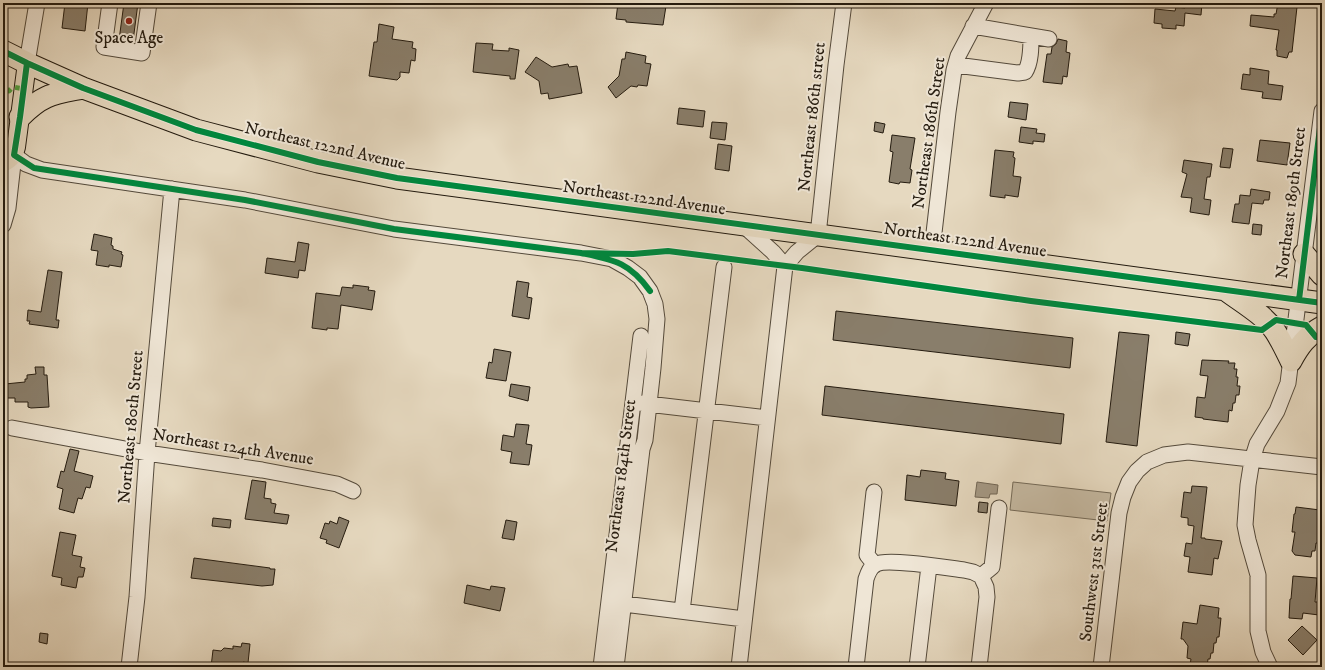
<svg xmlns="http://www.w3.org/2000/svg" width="1325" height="670" font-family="'IM FELL DW Pica',serif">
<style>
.green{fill:#c5b9a2;stroke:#746a58}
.water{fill:#a49884;stroke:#716655}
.building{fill:#897e6b;stroke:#241b0f}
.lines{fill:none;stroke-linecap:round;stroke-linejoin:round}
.minor-casing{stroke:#544a3b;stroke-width:17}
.major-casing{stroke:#241b0f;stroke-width:20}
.highway-casing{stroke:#241b0f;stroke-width:23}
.minor{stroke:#efe6d6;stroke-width:15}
.major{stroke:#e6d9c0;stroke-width:18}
.highway{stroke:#e6d9c0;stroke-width:21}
.quiet{stroke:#50a13f;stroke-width:5;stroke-dasharray:10 5;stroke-linecap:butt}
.cycleway-casing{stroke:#efe6d6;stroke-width:8}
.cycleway{stroke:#00873e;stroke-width:6}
.poi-dot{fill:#8f2418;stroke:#efe6d6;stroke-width:1.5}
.labels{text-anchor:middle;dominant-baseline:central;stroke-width:4;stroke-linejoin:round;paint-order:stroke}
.poi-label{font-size:17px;fill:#241b0f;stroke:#efe6d6}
.street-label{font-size:17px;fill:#241b0f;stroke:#efe6d6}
</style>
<rect width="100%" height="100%" fill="#e6d9c0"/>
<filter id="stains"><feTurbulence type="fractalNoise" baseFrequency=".005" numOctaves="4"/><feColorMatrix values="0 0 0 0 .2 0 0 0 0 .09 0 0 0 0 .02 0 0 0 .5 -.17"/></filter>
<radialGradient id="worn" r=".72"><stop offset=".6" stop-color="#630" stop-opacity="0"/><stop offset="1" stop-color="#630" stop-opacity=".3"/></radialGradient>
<path class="green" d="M1013,482L1111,493L1107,521L1010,510Z"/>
<path class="water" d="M977,482L998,485L997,494H990L989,498L975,497Z"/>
<path class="building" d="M65,3H88L85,31L62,28Z
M124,3H138L133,41L119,40Z
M618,3H641L666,6L663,25L626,22V20L616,19Z
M1186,3H1202L1201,15L1185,13L1184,26L1176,25V29L1162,28V24L1154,23L1155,9L1175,11L1176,7L1185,8Z
M1278,3H1293V6L1297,7L1292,52H1289L1287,58L1277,56V50H1276L1279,30L1250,26L1251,15L1274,17V14H1276Z
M379,24L394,27L392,39L413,42L412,48L416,49L415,61L411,60L409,73L400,72V77L397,80L369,76L374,42H377Z
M1058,39L1067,41L1066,52L1070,53L1067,77L1063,76L1062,84L1043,82L1047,54H1051L1052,47L1056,44Z
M476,43L493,44L492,50L509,51V48L519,50L515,79H510V76L473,72Z
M626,52L646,56L645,63L651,64L647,86L638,85L637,87L631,86L616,98L608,87L619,76L622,59H625Z
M536,57L552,67L568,64L569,67L577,66L582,93L549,99L548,93L541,94L539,81L525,72Z
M1250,68L1269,71L1268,84L1283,86L1281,100L1262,98L1263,92L1241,89L1243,74L1250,75Z
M1010,102L1028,104L1026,120L1008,117Z
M679,108L705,111L703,127L677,124Z
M712,122L727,123L725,140L710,138Z
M875,122L885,124L883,133L874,131Z
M1021,127L1037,129L1036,133L1045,134L1044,142L1033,141V144L1019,142Z
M892,135L915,138L910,169L912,170L910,183L900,182L899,184L889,182L893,152L890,151Z
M1260,140L1290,143L1287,165L1257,161Z
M718,144L732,146L729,171L715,169Z
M1223,148L1233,149L1230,168L1220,167Z
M995,150L1014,152L1013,157L1015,158L1013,176L1021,177L1018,197L1005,195V198L990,196Z
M1184,160L1212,164L1210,177H1207L1204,199L1211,200L1209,215L1190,212L1192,198L1181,197L1187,174L1182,172Z
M1251,189L1270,192L1269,200H1264L1263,204L1252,203L1249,224L1232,222L1235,204H1239L1240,195L1250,196Z
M1253,224L1262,225L1261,235L1252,234Z
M94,234L112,238L111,245L113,246V249L122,252L121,254L123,255L121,267L109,265V267L96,265L98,251L91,250Z
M298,242L309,244L305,271L299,270L298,278L265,273L267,258L295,262Z
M48,270L62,272L56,320H59L58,328L29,324L30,321H27L28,310L41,312Z
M517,281L529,283L527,297L532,298L529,319L512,316Z
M353,285L369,287L368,290L375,291L372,310L341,305L338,329L327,328V330L312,328L316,293L340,296L342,287L353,288Z
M836,311L1073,338L1070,368L833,340Z
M1119,332L1149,335L1137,446L1106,442Z
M1176,332L1190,334L1188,346L1175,344Z
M494,349L511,352L506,381L486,378L489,362L492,363Z
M1202,360L1229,361L1228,363H1235L1234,369H1237L1236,377H1238L1237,386H1240L1239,395H1236L1235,403H1233L1232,411L1229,410L1228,422L1203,419V418L1195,417L1197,397L1205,398L1208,376L1200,375Z
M35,367H44V375H47L49,407L31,408L28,407V402H15V398H6L5,384L25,382V379H27V375L36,374Z
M511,384L530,387L528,401L509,396Z
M825,386L1064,414L1061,444L822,415Z
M516,424L529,425L526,444L532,445L529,465L510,463L512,452L501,450L503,435L514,437Z
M70,449L79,451L74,471L93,476L90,488L86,487L82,499L78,498L74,513L59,509L63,489L57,487L61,471L64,472Z
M921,470L946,473L945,479L959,481L956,506L905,500L907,475L920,477Z
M252,480L266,482L264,498L271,499V503L276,504L274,513L289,515L287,524L245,519Z
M1192,486L1207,487L1201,538H1205V539L1222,541L1218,559L1214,558L1212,575L1188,572L1190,557L1184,556L1186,543L1192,544L1194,526L1188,525V518L1181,517L1184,492L1191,493Z
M979,502L988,503L987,513L978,512Z
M1296,507L1320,510L1318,530H1322L1321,543H1316L1315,551H1312L1311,557L1295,555L1292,551L1295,532H1292L1294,514H1295Z
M339,517L349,521L339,548L326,543L327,540L320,538L325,523L329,524L330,521L337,524Z
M213,518L231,520L230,528L212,526Z
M506,520L517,522L514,540L502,538Z
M60,532L76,535L72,555L82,557L80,567L85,568L83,577H78L76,588L61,585L62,578L52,576Z
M194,558L270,568V569H275L273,585L262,586L191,578Z
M1293,576L1317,578L1315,602H1320L1319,615L1303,613L1302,619L1289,618L1290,599H1291Z
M467,585L490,590L491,586L505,588L500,611L464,603Z
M1200,605L1219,608L1218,618H1221L1219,637H1217L1216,643H1214L1213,653H1211L1210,659H1208L1207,667H1196V666L1190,665L1191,659L1187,658L1188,646L1183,639H1181L1183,622L1197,624Z
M1302,626L1317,640L1303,655L1288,640Z
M40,633L48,634L47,644L39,642Z
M242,643L250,644L248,663L243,662L242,667H211L213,650L221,651L224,648L233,649V646L241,647Z"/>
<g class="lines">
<g class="minor-casing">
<path id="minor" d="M110,3L104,47L142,53L149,3
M973,26L1049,39
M27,63L37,3
M956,65L1018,73L1025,72C1031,63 1031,47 1031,36
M3,225L8,208L14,155L26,164L42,170L245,200L394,229L581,253L612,259L628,268L640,277L650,291L655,304L657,319L653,368L645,440L642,449L616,667
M743,225L773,252L785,266
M932,250L948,112L954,70L958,56L986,3
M639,403L767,418
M12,428L147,453L262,470L337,484L353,491
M874,492L867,555L875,565
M981,576L992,567L999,508
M624,604L744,619
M682,611L724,267
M129,667L137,597L147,453L172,189
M601,667L641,336
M739,667L785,266L797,252L818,235L836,65L844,3
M856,667L866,579C868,573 870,567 876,564C888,558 948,568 964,570L973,572L981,576
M917,667L929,566
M979,667L987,597L986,587L981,576
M1101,667L1119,513L1123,497L1129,482L1137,471L1147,462L1164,455L1188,452L1322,467
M1270,667L1263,652L1258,631V575L1248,540L1245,525L1248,485L1252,460L1257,444L1277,411L1288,383L1322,111"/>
</g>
<g class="major-casing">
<path id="major" d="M3,163C11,159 14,155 16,147L27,63"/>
</g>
<g class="highway-casing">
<path id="highway" d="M3,51L27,63L83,88L196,130L318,162L397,178L1322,303
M20,117C43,94 53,94 83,88
M1304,254L1322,275
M1227,291C1243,303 1263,314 1275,331C1281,340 1286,351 1291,361
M1291,361C1299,346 1307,335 1322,327"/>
</g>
<use href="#minor" class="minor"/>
<use href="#major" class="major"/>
<use href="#highway" class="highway"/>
<path class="quiet" d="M3,87L9,91L13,87L24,89"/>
<g class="cycleway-casing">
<path id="cycleway" d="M3,51L27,63L83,88L196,130L318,162L397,178L1322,303
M27,63L20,117L14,155L34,168L245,200L394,229L581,253C614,260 629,262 650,291
M581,253L633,254L668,251L802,268L1031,301L1262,330L1276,320L1306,325L1316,337L1322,338
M1299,300L1322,111"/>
</g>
<use href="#cycleway" class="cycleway"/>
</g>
<circle class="poi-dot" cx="129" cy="21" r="4"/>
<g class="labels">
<g class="poi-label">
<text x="129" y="38">Space Age</text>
</g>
<g class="street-label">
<text transform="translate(812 117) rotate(-84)">Northeast 186th street</text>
<text transform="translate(929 133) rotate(-82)">Northeast 186th Street</text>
<text transform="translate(325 146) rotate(13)">Northeast 122nd Avenue</text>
<text transform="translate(644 198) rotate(8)">Northeast 122nd Avenue</text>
<text transform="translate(1291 203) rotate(-83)">Northeast 189th Street</text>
<text transform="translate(965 240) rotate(8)">Northeast 122nd Avenue</text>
<text transform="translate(131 427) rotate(-85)">Northeast 180th Street</text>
<text transform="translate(233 447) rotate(9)">Northeast 124th Avenue</text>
<text transform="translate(621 476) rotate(-83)">Northeast 184th Street</text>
<text transform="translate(1094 572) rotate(-83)">Southwest 31st Street</text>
</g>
</g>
<rect width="1325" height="670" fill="none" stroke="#e6d9c0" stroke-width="16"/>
<rect x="4" y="4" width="1317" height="662" fill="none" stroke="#241b0f" stroke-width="2"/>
<rect x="8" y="8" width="1309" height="654" fill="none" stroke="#241b0f"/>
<rect width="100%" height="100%" filter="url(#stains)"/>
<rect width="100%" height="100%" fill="url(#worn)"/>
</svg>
